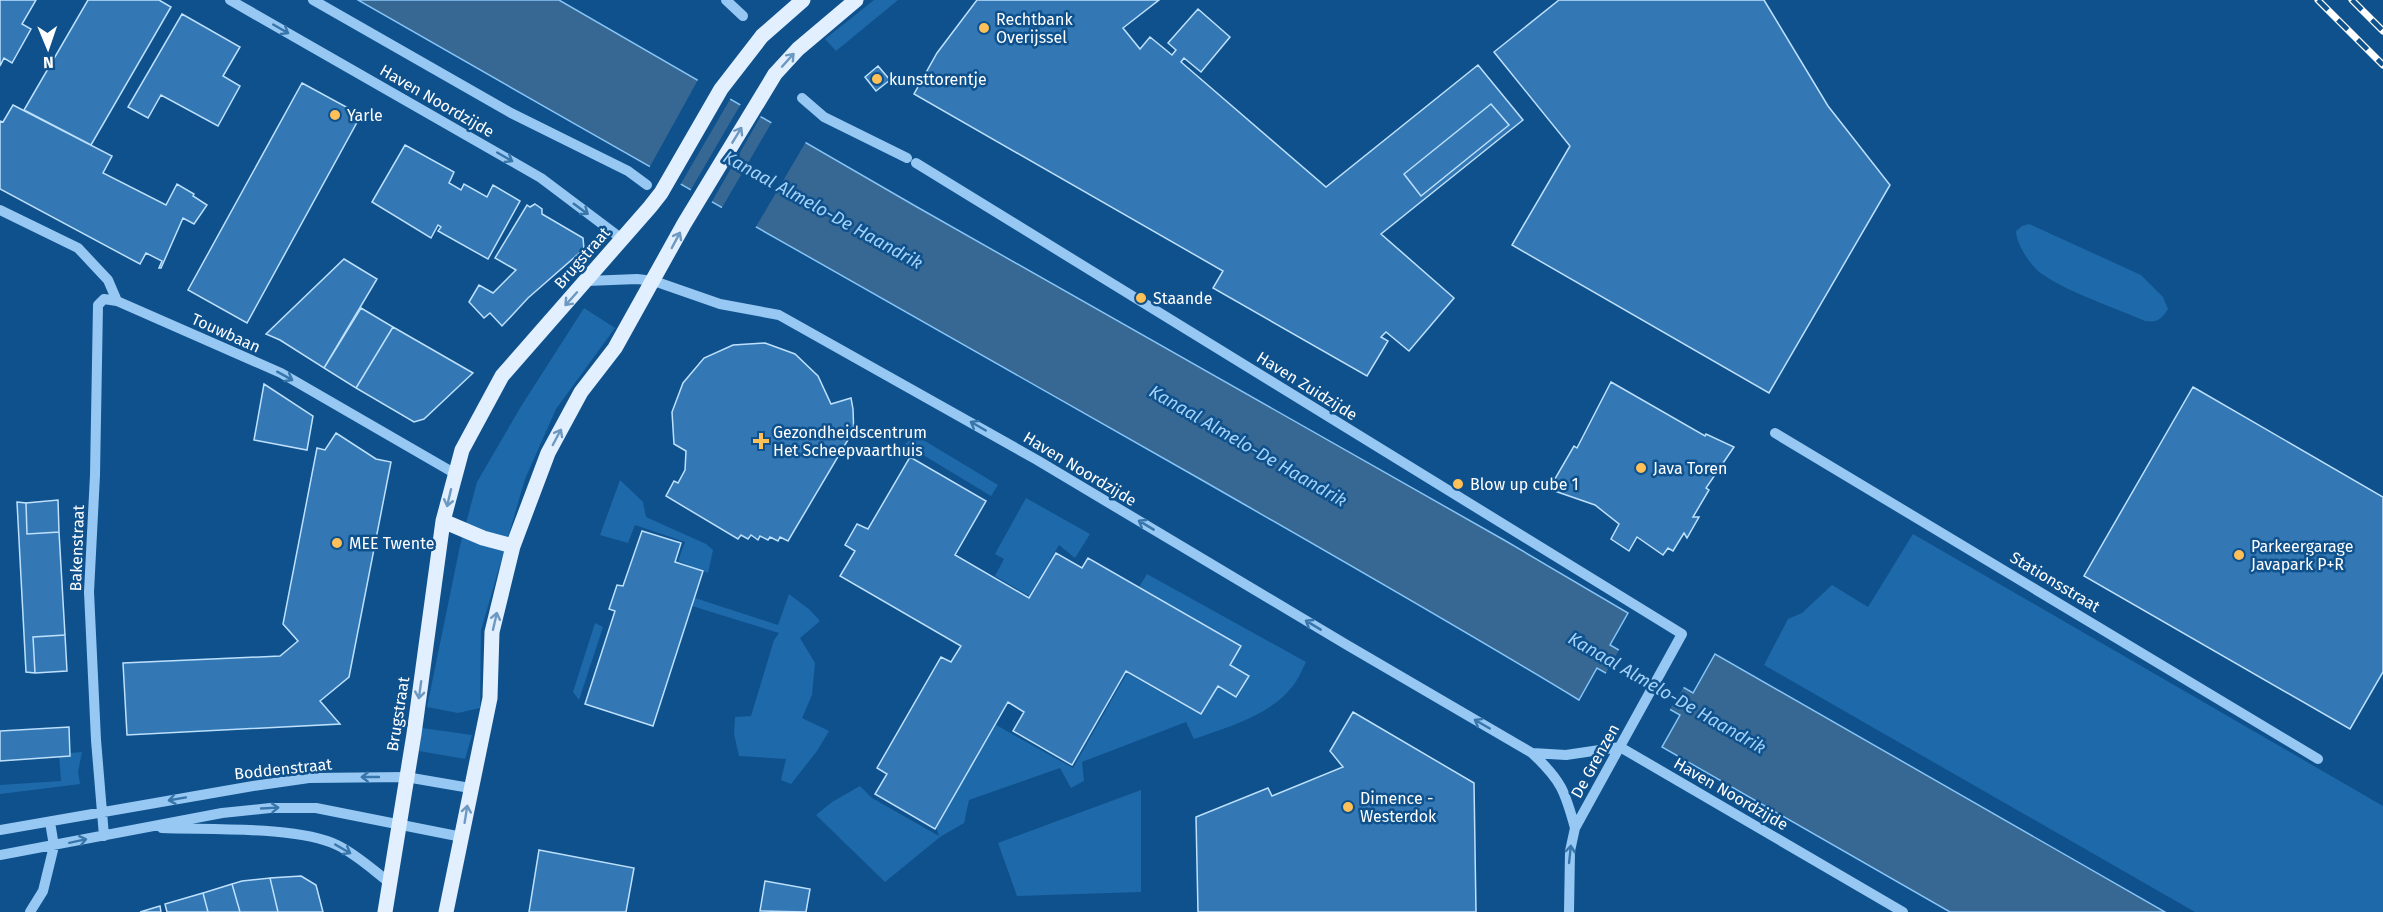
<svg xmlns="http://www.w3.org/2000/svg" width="2383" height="912" font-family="'Fira Sans',sans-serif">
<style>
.green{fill:#1e69aa}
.water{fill:#376894;stroke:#87c4f6;stroke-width:1.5}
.pier{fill:#0f518c}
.building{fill:#3378b4;stroke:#bde0fd;stroke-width:1.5;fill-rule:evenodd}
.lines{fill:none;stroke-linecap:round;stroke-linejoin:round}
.minor{stroke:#96c8f3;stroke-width:10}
.major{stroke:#e1efff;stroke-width:15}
.rail-casing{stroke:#fff;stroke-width:7}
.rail{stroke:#0f518c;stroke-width:4.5;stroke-dasharray:14;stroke-linecap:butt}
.oneway{stroke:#3875ab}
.oneway2{stroke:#6d98c0}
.poi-dot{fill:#ffc057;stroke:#0f518c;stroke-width:2}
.labels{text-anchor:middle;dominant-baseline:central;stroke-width:5;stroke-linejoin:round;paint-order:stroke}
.poi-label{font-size:16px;fill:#fff;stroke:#0f518c;text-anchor:start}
.street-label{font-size:16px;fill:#fff;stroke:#0f518c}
.water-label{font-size:18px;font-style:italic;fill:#a2d2fa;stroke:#0f518c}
</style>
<rect width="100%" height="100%" fill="#0f518c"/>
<path class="green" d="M874,0H898L836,51L825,39Z
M2029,224L2141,275L2163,297L2168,309C2162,319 2157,323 2145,321C2116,308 2061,290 2038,271C2029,263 2016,243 2016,231L2022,226Z
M584,308L615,328L556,409L525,479L481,630L480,708L458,713L427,707L460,546L477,482L520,408Z
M915,435L998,485L991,496L905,444Z
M620,480L643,502L646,517L706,544L713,550L708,573L678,561L685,542L635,525L628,543L600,535Z
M1026,498L1090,534L1075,558L1059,545L1029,596L995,576L1004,559L995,554Z
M1913,534L2383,806V912H2195L1764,665L1788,619L1802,613L1832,585L1868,607Z
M1147,574L1306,662C1302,670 1298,680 1292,687C1269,716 1227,727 1194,739L1186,722L1082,762L1084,781L1071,788L1060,768L969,800L964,823L940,837L885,882L816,815L832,802L860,786L872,798L939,836L936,827L996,725L1073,768L1127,673L1201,715L1218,687L1237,698L1249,676L1230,665L1241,646L1139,587Z
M789,594L810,610L820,621L800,638L815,663L812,695L802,718L829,731L817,751L791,784L781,780L786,759L739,756L734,734L735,717L751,716L774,640L779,633L692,606L695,598L778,625Z
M595,623L603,627L579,700L573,692Z
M422,728L472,735L465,759L419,751Z
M82,752L78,772L80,784L0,794V785L61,781L59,754Z
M1141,790V892L1017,896L998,843Z"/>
<path class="water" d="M358,0H559L917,207L1504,540L1628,613L1610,645L1693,693L1715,654L2165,912H1950L1662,747L1680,715L1597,668L1579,700C1454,624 1327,552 1200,479C920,319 638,161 358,0Z"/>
<path class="pier" d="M699,78L732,96L679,187L648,170Z
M742,102L762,114L710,205L689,193Z
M773,120L807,140L754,230L720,211Z
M1620,648L1685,685L1669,711L1605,675Z"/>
<path class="building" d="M0,0H36L22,24L31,29L12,63L4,58L0,66Z
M88,0H159L171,7L91,145L24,110Z
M977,0H1159L1123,28L1140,49L1150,37L1172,55L1176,50L1168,43L1198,9L1230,37L1201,72L1184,58L1181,62L1326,187L1478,65L1523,120L1381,234L1454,298L1409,351L1386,332L1381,337L1388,341L1367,376L1213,288L1223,271L914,94L937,53ZM1491,104L1509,125L1421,196L1404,174Z
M1559,0H1764L1828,106L1890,185L1769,393L1512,245L1570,146L1494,52Z
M182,14L240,47L223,76L240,86L218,126L161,95L148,118L128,107Z
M878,66L890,80L876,91L865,77Z
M302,83L361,115L247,323L188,290Z
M1491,104L1509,125L1421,196L1404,174Z
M13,105L112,156L103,173L166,205L177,184L194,194L193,196L207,205L194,224L183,218L161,268H159L162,261L146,253L140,264L0,189V121L3,122Z
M405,145L454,172L449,183L461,190L464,184L487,197L493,185L520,201L488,259L438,231L441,227L438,225L431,238L372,202Z
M535,204L542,209V214L583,238L584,249L528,298L502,326L490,313L484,318L469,302L479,285L493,293L516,270L495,258L527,205L530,207Z
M344,259L377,279L324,368L280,340L266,334Z
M361,308L393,327L356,388L324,368Z
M393,327L473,373L424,419L414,422L356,388Z
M765,343L795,354L818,376L831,404L851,398L853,409L854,438H849L788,541L780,537L778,541L770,537L768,540L760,536L758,540L751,535L748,539L741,535L738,539L666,496L674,481L678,483L685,470L686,451L674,444L672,412L683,383L704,358L733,345Z
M1611,382L1705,436L1706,434L1734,447L1706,488L1709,490L1693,517H1699L1687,538L1684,533L1673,551L1668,548L1663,555L1637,537L1629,551L1611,539L1619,524L1595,505L1549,489L1574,446L1577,448Z
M264,384L313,416L307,450L254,440Z
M2193,387L2383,497V672L2350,729L2084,576Z
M336,433L376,459L391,462L349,677L320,701L340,724L127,735L123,663L280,656L298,641L283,624L317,448L325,450Z
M910,457L986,501L955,555L1029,598L1056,553L1082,568L1088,558L1241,646L1230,665L1249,676L1236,697L1218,686L1201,714L1126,671L1072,765L1013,731L1024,712L1008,702L935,829L875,794L887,774L877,768L941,657L951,662L961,646L840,576L855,551L845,545L857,524L868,529Z
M58,500L59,532L27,534L26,503Z
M17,502L26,503L27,534L59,532L65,635L33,637L35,673L26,672Z
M642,531L681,543L675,562L703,571L653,726L585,704L615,611L609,609L617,585L623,586Z
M65,635L67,671L35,673L33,637Z
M1353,712L1474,783L1476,912H1198L1196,817L1268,788L1272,796L1343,767L1330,751Z
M69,727L70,756L0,761V731Z
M539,850L634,868L626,912H529Z
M301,876L316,885L323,912H278L270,878Z
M270,878L278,912H240L232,884L242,881Z
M765,881L810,889L806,912L760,911Z
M232,884L240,912H208L203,893Z
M203,893L208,912H167L165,904Z
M160,906L161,912H140Z"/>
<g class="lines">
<path class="minor" d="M230,0L541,178L622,239
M313,0L511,113L628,171L647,185
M726,0L743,16
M802,98L824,117L907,158
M916,163L1682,634L1575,828L1570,851L1569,912
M0,210L78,248L108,280L117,301
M587,281L637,279L654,281L720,304L779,315L1037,460L1347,645L1532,753C1561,780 1565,791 1575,828
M1775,433L2318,759
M1532,753L1566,755L1620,747L1903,912
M162,828C208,830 298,826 337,845C356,854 373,870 390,883
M0,830L253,786L309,778L406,777L470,788
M104,836L96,740L89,592L95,475L98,305L104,299L117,301L281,373L454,473
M0,855L222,813L270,808H316L462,837
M30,912L43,891L54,846L50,822"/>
<path class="major" d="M443,521L483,538L513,546
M385,912L414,734L443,521L462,450L502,376L650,207L661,193L721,89L762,36L803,0
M446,912L490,698L492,632L513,546L548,453L581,392L615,348L684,224L775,74L798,49L856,0"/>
<g class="rail-casing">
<path id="rail" d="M2318,0L2383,65
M2352,0L2383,31"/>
</g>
<use href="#rail" class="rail"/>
</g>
<defs><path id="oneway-shaft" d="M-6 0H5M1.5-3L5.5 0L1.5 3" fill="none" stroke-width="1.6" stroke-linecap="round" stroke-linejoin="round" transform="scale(1.5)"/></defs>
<g class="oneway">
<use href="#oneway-shaft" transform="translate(281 29) rotate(30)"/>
<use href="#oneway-shaft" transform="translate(505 157) rotate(30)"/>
<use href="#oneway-shaft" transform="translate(581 209) rotate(36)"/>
<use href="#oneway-shaft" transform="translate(285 376) rotate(29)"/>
<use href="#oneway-shaft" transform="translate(978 426) rotate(-150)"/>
<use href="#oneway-shaft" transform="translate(1146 525) rotate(-149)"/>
<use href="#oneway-shaft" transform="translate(1313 625) rotate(-149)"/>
<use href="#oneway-shaft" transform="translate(1482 724) rotate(-150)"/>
<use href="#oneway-shaft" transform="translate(370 777) rotate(-180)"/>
<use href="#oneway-shaft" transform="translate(177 799) rotate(170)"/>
<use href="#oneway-shaft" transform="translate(270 808) rotate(-3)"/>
<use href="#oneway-shaft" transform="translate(78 841) rotate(-12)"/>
<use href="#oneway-shaft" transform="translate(343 849) rotate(30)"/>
<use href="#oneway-shaft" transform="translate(1570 854) rotate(-84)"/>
</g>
<g class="oneway2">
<use href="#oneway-shaft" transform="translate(788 60) rotate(-48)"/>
<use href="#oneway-shaft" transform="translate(737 135) rotate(-59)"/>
<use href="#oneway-shaft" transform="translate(676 240) rotate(-62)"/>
<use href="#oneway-shaft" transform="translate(571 299) rotate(132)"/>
<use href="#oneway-shaft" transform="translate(557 437) rotate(-62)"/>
<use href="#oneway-shaft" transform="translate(449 498) rotate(103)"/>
<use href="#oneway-shaft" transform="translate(495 621) rotate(-77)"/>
<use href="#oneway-shaft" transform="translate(420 690) rotate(98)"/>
<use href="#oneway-shaft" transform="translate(466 814) rotate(-81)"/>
</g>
<g class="poi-dot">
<circle cx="984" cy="28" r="6"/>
<circle cx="877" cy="79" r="6"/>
<circle cx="335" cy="115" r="6"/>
<circle cx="1141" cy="298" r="6"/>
<path d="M758 432h6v6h6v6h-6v6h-6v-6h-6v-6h6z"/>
<circle cx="1641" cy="468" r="6"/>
<circle cx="1458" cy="484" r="6"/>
<circle cx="337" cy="543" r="6"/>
<circle cx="2239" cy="555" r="6"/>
<circle cx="1348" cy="807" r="6"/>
</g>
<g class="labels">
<g class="poi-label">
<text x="996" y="19">Rechtbank<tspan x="996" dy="18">Overijssel</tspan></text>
<text x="889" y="79">kunsttorentje</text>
<text x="347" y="115">Yarle</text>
<text x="1153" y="298">Staande</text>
<text x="773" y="432">Gezondheidscentrum<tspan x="773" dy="18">Het Scheepvaarthuis</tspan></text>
<text x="1653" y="468">Java Toren</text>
<text x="1470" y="484">Blow up cube 1</text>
<text x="349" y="543">MEE Twente</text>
<text x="2251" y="546">Parkeergarage<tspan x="2251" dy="18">Javapark P+R</tspan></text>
<text x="1360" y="798">Dimence -<tspan x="1360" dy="18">Westerdok</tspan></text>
</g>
<g class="street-label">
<text transform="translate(437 101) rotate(30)">Haven Noordzijde</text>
<text transform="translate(582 258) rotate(-49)">Brugstraat</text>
<text transform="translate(226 333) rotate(24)">Touwbaan</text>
<text transform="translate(1307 386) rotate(32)">Haven Zuidzijde</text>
<text transform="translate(1080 469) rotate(31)">Haven Noordzijde</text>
<text transform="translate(77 548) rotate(-88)">Bakenstraat</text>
<text transform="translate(2055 582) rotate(31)">Stationsstraat</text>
<text transform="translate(398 714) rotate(-81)">Brugstraat</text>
<text transform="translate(1595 761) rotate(-61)">De Grenzen</text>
<text transform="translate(283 769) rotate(-6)">Boddenstraat</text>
<text transform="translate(1731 794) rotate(30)">Haven Noordzijde</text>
</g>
<g class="water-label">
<text transform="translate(823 210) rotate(29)">Kanaal Almelo-De Haandrik</text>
<text transform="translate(1248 446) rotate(30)">Kanaal Almelo-De Haandrik</text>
<text transform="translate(1667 693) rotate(30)">Kanaal Almelo-De Haandrik</text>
</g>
</g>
<g transform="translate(48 48) rotate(178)" stroke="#0f518c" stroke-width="4.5" paint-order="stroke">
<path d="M0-4.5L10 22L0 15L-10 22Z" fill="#ffffff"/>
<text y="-9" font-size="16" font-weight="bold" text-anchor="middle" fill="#ffffff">N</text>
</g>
</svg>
